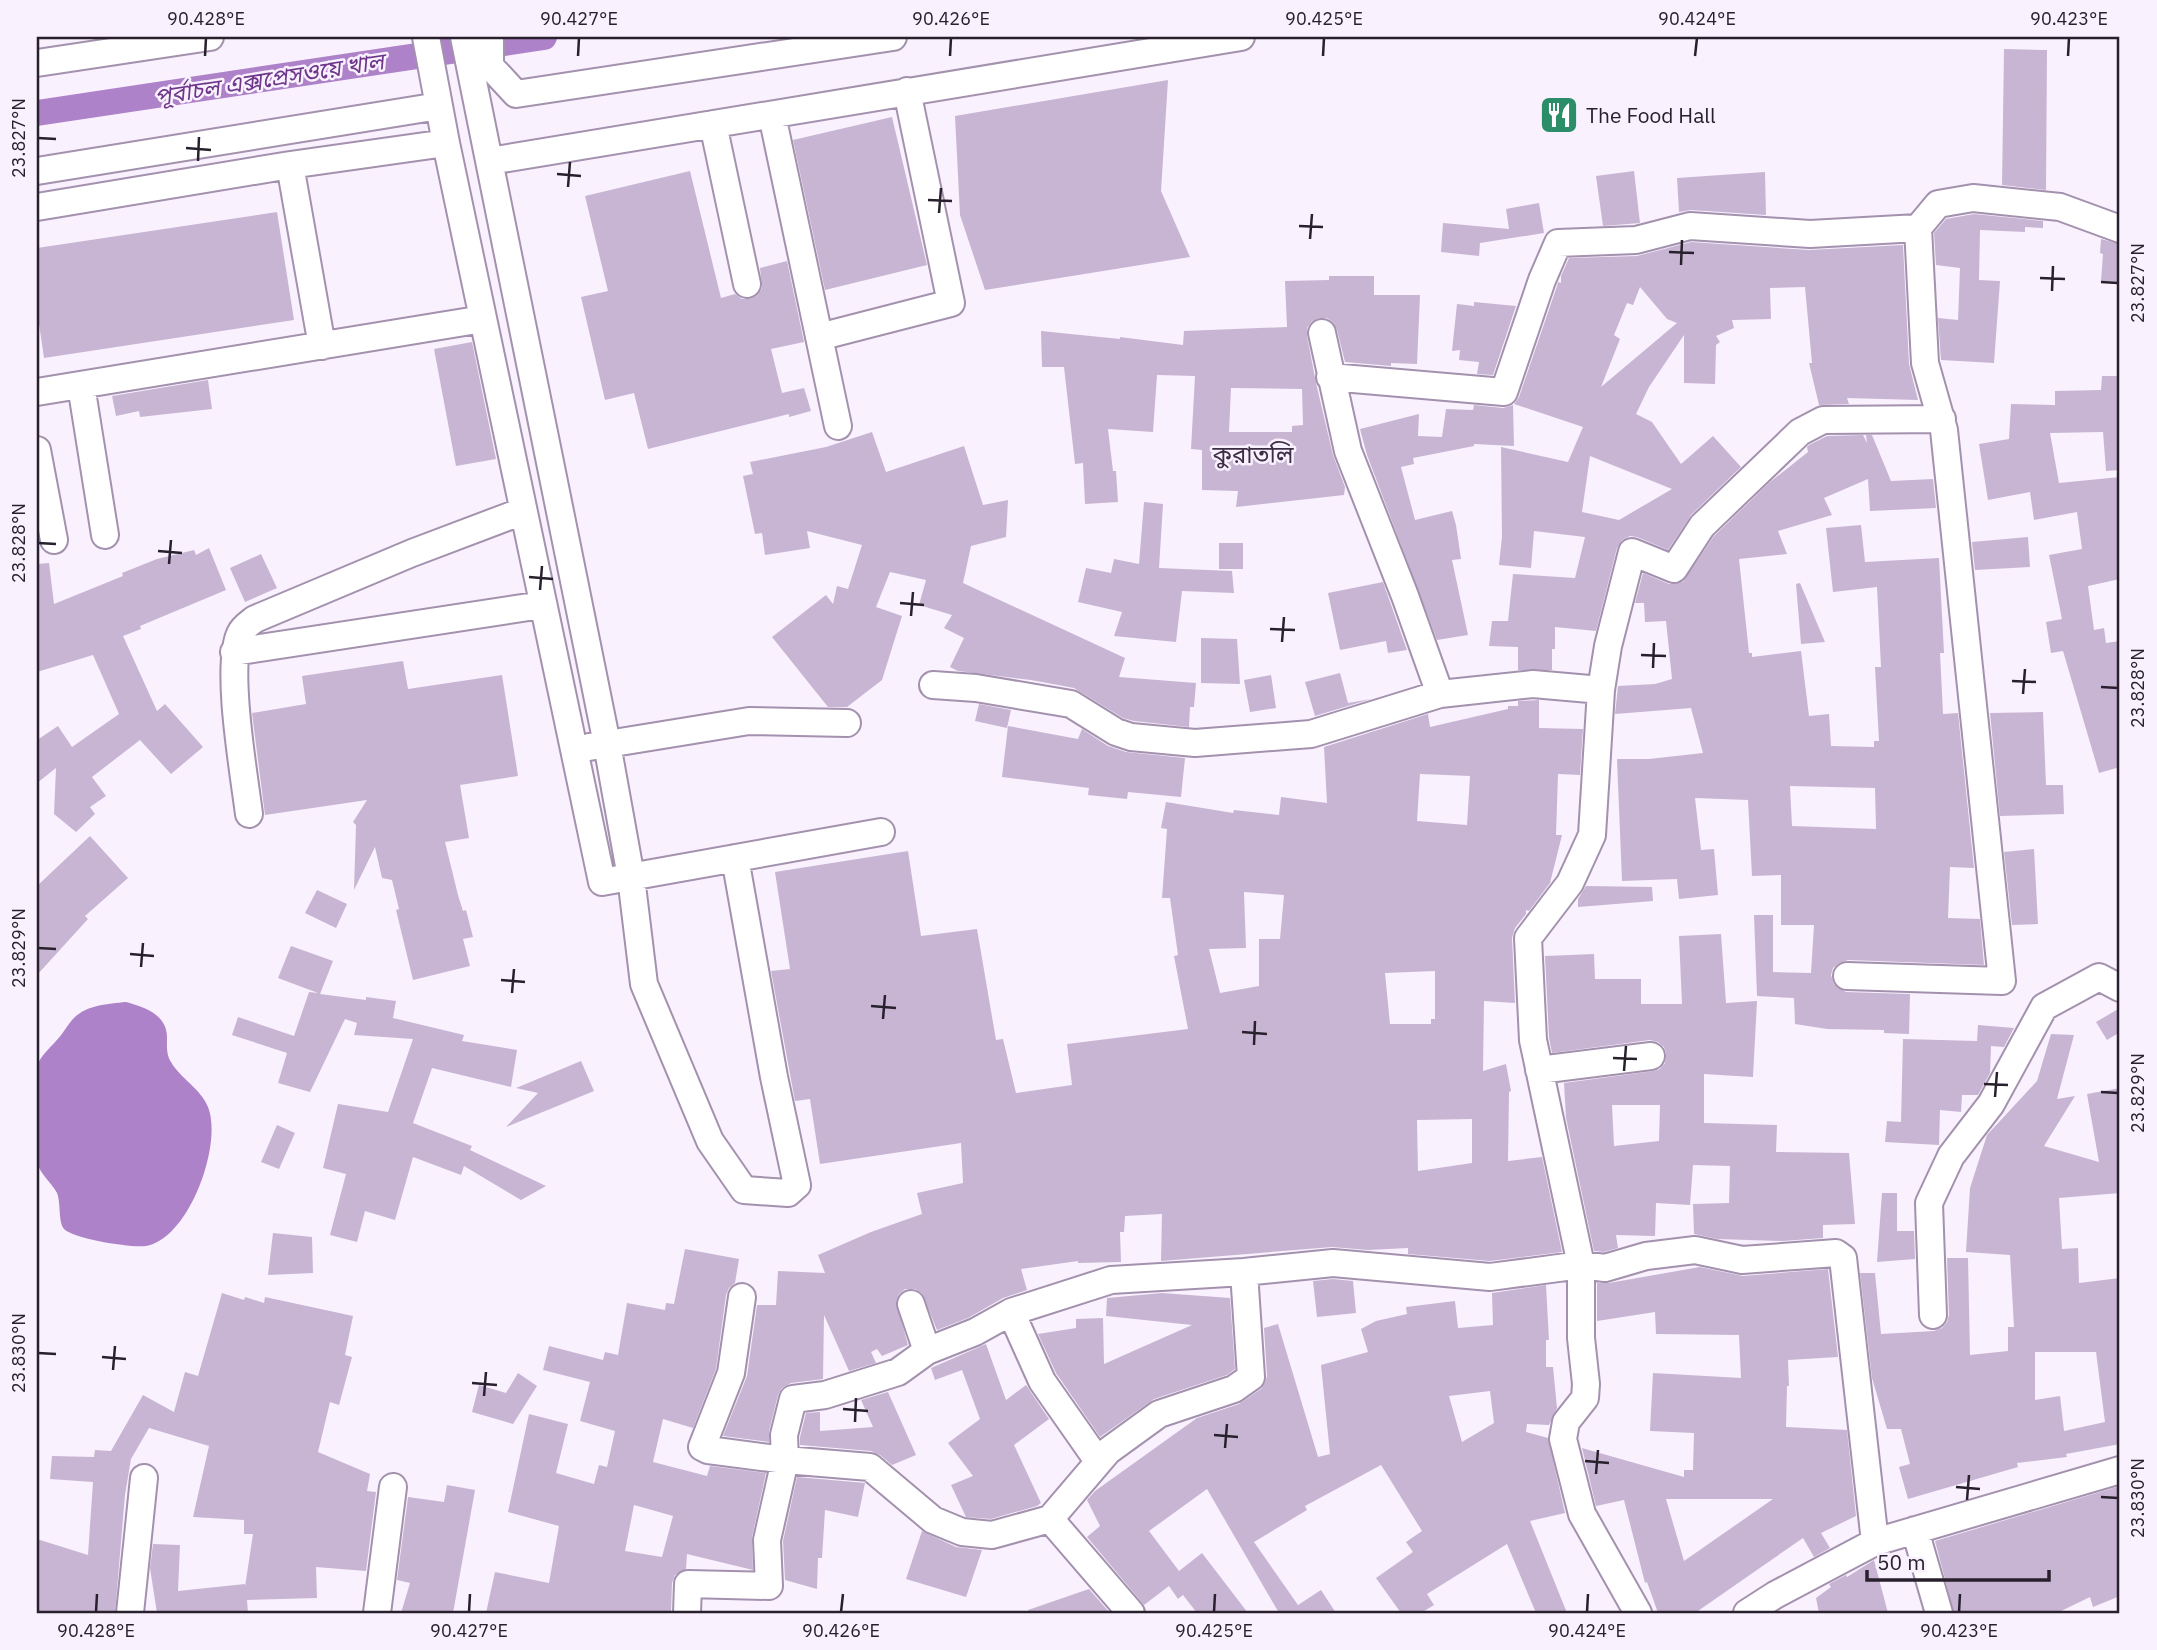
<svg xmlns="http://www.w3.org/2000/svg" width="2157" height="1650" font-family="'IBM Plex Sans','Noto Sans Bengali',sans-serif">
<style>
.water{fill:#ae82c9}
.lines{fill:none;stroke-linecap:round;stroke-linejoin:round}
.canal{stroke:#ae82c9;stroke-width:26}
.building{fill:#c8b5d4;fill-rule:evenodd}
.minor-casing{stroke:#a391ae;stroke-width:30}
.minor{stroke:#fff;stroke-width:26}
.ticks{fill:none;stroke:#28212d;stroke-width:2.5}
.labels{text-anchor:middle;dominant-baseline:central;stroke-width:5;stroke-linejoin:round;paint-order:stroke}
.poi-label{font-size:21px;fill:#28212d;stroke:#f9f1fe;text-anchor:start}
.water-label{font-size:23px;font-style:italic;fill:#6d368a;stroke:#f9f1fe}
.quarter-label{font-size:24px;fill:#3c2d45;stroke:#f9f1fe}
.neatline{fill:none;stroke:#28212d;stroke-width:2.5}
.ticks-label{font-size:18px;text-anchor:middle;fill:#28212d}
</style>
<rect width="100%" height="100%" fill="#f9f1fe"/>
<path class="water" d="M126,1002C144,1007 166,1014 167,1036C167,1045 166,1054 171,1062C180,1078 201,1089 208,1107C223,1144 189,1239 146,1246C131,1248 74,1239 64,1229C58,1222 61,1203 57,1193C52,1183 39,1173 37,1162C35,1153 35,1075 37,1067C39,1057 50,1048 56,1041C62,1035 66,1027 72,1020C85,1005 107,1004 126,1002Z"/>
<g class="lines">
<path class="canal" d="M37,113L544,37"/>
</g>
<path class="building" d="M2004,49L2047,50L2046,190L2002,185Z
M1168,80L1161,191L1190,257L985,290L960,215L955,116Z
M892,117L927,265L825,290L793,140Z
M690,171L721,298L735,294L742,299H750L757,296L762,288L760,268L787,261L804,342L771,349L782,393L804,388L811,411L789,417V414L648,449L634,393L605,400L581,297L608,291L585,196Z
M1634,171L1640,223L1603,226L1596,176Z
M1765,172L1766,215L1691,210L1679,212L1677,178Z
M1539,203L1544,233L1480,243L1479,256L1441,252L1443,223L1509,229L1506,209Z
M277,212L294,320L44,358L37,310V248Z
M1974,214L2043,221V228L2025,227V232L1980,230L1979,280L2000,281L1994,363L1941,360L1938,318L1958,320L1960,268L1936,265L1934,233L1946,219Z
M2101,239L2120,244V282L2101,281L2103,254L2100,253Z
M1691,242L1809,250L1903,245L1909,364L1918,400L1847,398L1849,404L1819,405L1809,363H1812L1805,287L1770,288L1771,319L1732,320L1734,328L1716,336L1720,342L1716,345L1715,384L1684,383V335L1649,387L1636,414L1652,422L1681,464L1713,436L1741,467L1691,515L1668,550L1637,537L1630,536L1622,540L1617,548L1596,631L1555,627V649H1552V670H1518V647L1489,646L1492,621H1508L1513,574L1575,578L1585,537L1534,531L1531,568L1499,565L1502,537L1501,447L1568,462L1583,427L1514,404L1519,397L1557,286L1558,282L1561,283V276L1569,258L1637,256ZM1640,287L1667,319L1677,323L1601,387L1620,339L1614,335L1627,303L1633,305ZM1590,456L1672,489L1619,520L1582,512Z
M1329,276H1374V295H1420L1417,364L1391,363V366L1345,362L1337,330L1333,322L1327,318H1319L1312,321L1307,328V336L1316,383L1333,455L1345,487L1344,495L1236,507L1238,491L1202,490V450L1191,449L1195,376L1157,375L1153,432L1108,429L1113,471H1116L1118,502L1085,504L1083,463L1075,464L1064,367H1042L1041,331L1120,339V337L1183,345L1184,331L1287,327L1285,281L1329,280ZM1231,388L1302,389L1303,425L1292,426V432H1229Z
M1474,302L1516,306L1493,375L1477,374L1479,362L1459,360L1460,350L1452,351L1457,304L1474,306Z
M472,342L496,459L456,466L434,349Z
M2102,376H2120V470L2106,471L2103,432L2050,433L2059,483L2120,477V579L2088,586L2094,630L2104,628L2106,643L2120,641V767L2099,773L2063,651L2051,653L2046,622L2062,619L2049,555L2082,549L2077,512L2034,520L2030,492L1988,500L1979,444L2009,439L2011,404L2055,405V391L2101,390Z
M208,380L212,409L140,417L139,411L116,416L112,396Z
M1474,405L1503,408L1513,405L1514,446L1474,444V446L1413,458L1414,464L1401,467L1415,520L1452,511L1456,525L1461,559L1452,560L1468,635L1437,640L1367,455L1360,429L1419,414L1418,436L1442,437L1446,409L1473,410Z
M872,432L886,472L964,446L983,505L1008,500L1006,537L971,546L963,583L1125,658L1119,677L1196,683L1194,707H1190L1189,727L1134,721L1123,718L1074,688L1031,680L958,671L950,667L964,638L944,628L952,615L919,605L926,580L890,572L876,607L902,616L882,680L847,707H828L772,637L826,595L833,604L837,586L848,589L862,545L807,531L810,548L765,555L762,533L755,534L743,476L753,474L750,462L826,447Z
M1863,435L1867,443L1866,435H1872L1891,481L1933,479L1936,508L1870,511L1868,479L1824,498L1832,515L1778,531L1787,554L1739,559L1749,653H1752V657L1801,651L1809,716L1829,714L1831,746L1874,747V741H1879L1875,667H1881L1877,587L1833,592L1826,528L1861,525L1865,562L1939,558L1944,653H1940L1943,714L1958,713L1974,868L1950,867L1948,918L1980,919L1984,965L1848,960L1839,963L1833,968L1831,975L1834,984L1846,992L1910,994L1909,1034L1884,1033V1030L1827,1029L1795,1024L1794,998L1757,996L1754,915H1773V972L1811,973L1814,925H1781V875L1752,876L1748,800L1695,798L1701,850L1714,849L1718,895L1679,899L1677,879L1622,881L1617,759H1649L1703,753L1691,708L1615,714L1618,686L1655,684L1672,679L1666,621L1645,622L1644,603H1635L1643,573L1669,584L1683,582L1714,536L1770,482L1808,452L1807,447L1809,445L1827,436ZM1790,786L1875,788L1876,829L1792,826Z
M1144,502L1163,504L1159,568L1232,571L1234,593L1182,591L1176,642L1114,636L1122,612L1078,602L1086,568L1111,573L1114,559L1139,564Z
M2028,537L2030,567L1975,570L1972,542Z
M1219,543H1243V569H1219Z
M209,548L226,590L140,626L141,629L123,636L157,711L165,704L203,747L171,774L140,740L92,777L106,796L90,807L95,814L76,832L54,814L56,768L37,783V740L58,726L72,747L119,714L93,655L37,672V564L49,563L54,604L123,576L122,573L157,559L194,550L196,555Z
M261,554L277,588L245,602L230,568Z
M1383,582L1407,650L1388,653L1386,641L1340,650L1328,593Z
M1800,583L1825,642L1801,644L1796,584Z
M1201,638L1237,639L1240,684L1201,683Z
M403,661L408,689L502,675L518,776L460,785L469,838L445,842L458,895L463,911L466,910L473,937L463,939L470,966L413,980L396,910L399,909L392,880L382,878L375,847L354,890L356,825L353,822L367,800L265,815L252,713L306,704L302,676Z
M1340,673L1348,703L1371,699L1315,716L1305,682Z
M1271,675L1276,708L1250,712L1244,680Z
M1539,700V728L1583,729L1580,775L1558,774L1556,835H1562L1550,883L1529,911L1526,910V914L1515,928L1512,938L1515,1003L1484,1001L1483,1071L1506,1064L1511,1091L1509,1092L1508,1161L1542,1157L1562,1252L1490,1261L1408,1254V1248L1368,1250L1332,1247L1161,1261L1162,1214L1125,1216L1124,1232H1120L1121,1262L1078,1263V1261L1021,1269L1027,1290L1003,1298L968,1318L937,1330L922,1293L915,1289H905L899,1294L896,1302L908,1345L882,1356L877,1349L871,1352L876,1363L849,1371L824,1315L823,1379L791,1383L782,1388L778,1395L769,1431V1442L723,1436L747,1376L757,1305H776L778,1271L825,1273L818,1255L871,1232L922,1214L917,1193L963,1183L961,1143L820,1164L810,1099L795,1101L771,971L790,969L775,872L908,851L921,936L977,929L996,1040L1003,1039L1016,1093L1072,1085L1067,1044L1188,1029L1174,956L1178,955L1170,898H1162L1167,829L1161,828L1166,802L1233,813L1234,810L1279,815L1281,797L1327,803L1324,747L1428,714L1430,727L1508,709V706H1518V701ZM1420,774L1470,776L1467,825L1417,821ZM1244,892L1284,895L1280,939H1259V986L1220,993L1209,949L1246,948ZM1435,971V1019H1431V1024H1390L1385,973ZM1472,1119V1163L1418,1171L1417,1120Z
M979,704L1011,710L1007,728L975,721Z
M2043,712L2046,785H2063L2064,814L2000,816L1990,713Z
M1008,726L1078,739L1082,729L1108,746L1126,752L1185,758L1181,797L1128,792L1127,799L1088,795L1089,788L1002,777Z
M90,836L128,878L85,916L88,919L37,975V886Z
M2034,849L2038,924L2012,925L2004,852Z
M1586,886L1652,887L1653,901L1578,907V899Z
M317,890L347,904L336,928L305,913Z
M1721,934L1726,1003L1757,1001L1753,1077L1704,1074V1123L1777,1125L1776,1152L1849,1153L1855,1224L1823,1225V1238L1783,1241L1717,1239L1694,1234L1693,1204L1729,1203L1730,1166L1693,1165L1690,1205L1656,1203L1655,1236L1616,1235L1618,1248L1604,1252L1594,1251L1566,1118L1564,1083L1654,1071L1660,1069L1665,1063L1666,1053L1664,1047L1658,1042L1650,1040L1552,1053L1549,1038L1545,956L1594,954L1595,979H1641V1004H1682L1679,936ZM1612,1105H1660L1659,1141L1614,1146Z
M291,946L333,961L320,994L366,1000V997L396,1001L393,1018L464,1035L462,1041L517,1050L511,1087L432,1068L413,1123L472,1146L470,1150L546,1186L521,1200L464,1166L461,1175L413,1157L395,1220L365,1211L357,1242L330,1235L346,1174L323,1168L338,1104L388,1112L413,1039L354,1035L357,1023L345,1019L310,1092L278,1083L287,1053L232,1035L238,1017L294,1036L309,992L318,993L278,978Z
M2120,1008V1032L2107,1040L2096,1022Z
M1978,1025L2014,1028L2004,1047L1991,1046L1990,1073L1978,1095H1962L1961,1112L1940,1110L1939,1145L1885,1142L1887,1121L1901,1122L1903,1039L1977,1041Z
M2051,1034L2074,1035L2057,1099L2075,1096L2044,1146L2099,1162L2087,1094L2120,1088V1193L2059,1198L2062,1249L2078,1248L2079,1283L2120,1278V1444L2066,1454L2067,1457L2017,1463L2018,1467L1908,1499L1899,1467L1910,1464L1901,1429H1887L1872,1378L1860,1273H1875L1881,1334L1934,1331L1942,1328L1947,1322L1949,1315L1947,1258H1968L1970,1355L2008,1351V1327H2014L2010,1255L1966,1252L1970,1188L1987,1135L2037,1081ZM2035,1352H2096L2105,1422L2064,1431L2060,1396L2035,1400Z
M581,1061L594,1091L506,1127L538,1093L516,1088Z
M277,1125L295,1133L279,1169L261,1162Z
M1882,1193H1897V1231H1914L1915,1259L1877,1262Z
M273,1233L312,1237L313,1273L268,1275Z
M685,1249L739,1259L735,1283L729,1288L726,1295L716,1369L693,1428L663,1419L653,1462L707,1476L710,1466L766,1473L752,1537L753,1570L687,1554L686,1569L675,1575L672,1583L671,1613H486L495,1572L549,1583L559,1526L508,1512L529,1414L568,1424L556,1473L594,1484L599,1465L607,1467L615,1431L580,1421L590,1382L543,1370L549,1346L603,1360L605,1352L618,1355L627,1303L665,1310L666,1303L674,1304ZM634,1505L673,1516L662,1557L625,1551Z
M1700,1267L1743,1276L1828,1269L1838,1357L1788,1360L1789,1386H1787L1786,1427L1847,1430L1856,1516L1821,1533L1830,1548L1814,1557L1803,1538L1695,1613H1658L1647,1582L1645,1583L1624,1500L1596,1506L1582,1448L1684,1477V1470H1693L1694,1433L1650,1431L1653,1373L1741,1378L1739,1335L1656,1334L1655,1312L1597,1321V1283H1609ZM1666,1499H1773L1684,1561Z
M1333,1279L1353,1281L1356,1313L1317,1317L1313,1281Z
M1546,1285L1549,1340H1546V1367H1553L1557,1408L1549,1425L1527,1424L1526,1432L1548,1438L1565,1513L1530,1521L1567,1613H1536L1507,1544L1427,1594L1434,1605L1421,1613H1401L1376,1578L1413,1552L1406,1542L1422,1531L1381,1465L1305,1506L1307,1510L1254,1542L1298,1605L1321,1590L1336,1613H1279L1207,1489L1149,1531L1179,1571L1202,1553L1248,1613H1197L1183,1595L1178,1599L1169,1586L1144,1605L1087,1537L1100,1526L1087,1500L1095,1491L1197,1418L1239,1404L1261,1389L1265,1383L1267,1376L1264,1328L1278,1324L1318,1457L1330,1454L1321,1365L1368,1352L1361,1329L1376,1321L1407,1314L1406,1307L1455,1301L1458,1328L1493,1325L1492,1293ZM1490,1391L1494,1423L1462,1442L1449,1396Z
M222,1293L244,1300L245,1297L264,1303L265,1297L353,1316L345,1355L352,1357L339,1405L330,1402L318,1452L370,1474L367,1491L376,1492L366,1571L316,1567L317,1598L247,1600L248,1613H157L150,1568L153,1544L180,1545L178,1591L245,1584V1587L253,1534H244V1520L193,1517L209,1446L149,1428L131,1459L125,1495L115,1613H37V1539L88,1555L93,1482L50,1479L52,1456L94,1457L95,1450L111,1451L143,1395L174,1412L185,1372L198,1376Z
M1162,1293L1230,1298L1235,1369L1227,1375L1154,1399L1100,1437L1056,1373L1038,1334L1076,1328V1319L1103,1318L1104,1364L1192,1325L1106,1316L1107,1298Z
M986,1344L1006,1400L1026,1385L1049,1419L1014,1445L1041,1503L1037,1506L991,1519L966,1517L951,1485L973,1476L948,1443L980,1419L962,1370L935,1380L931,1368Z
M518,1373L537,1386L513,1424L472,1412L479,1385L506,1393Z
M888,1392L916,1455L892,1465L880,1455L871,1451L800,1445V1437L806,1413L820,1412V1431L873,1427L861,1400Z
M797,1477L865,1483L858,1517L825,1510L822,1558H818L817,1589L785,1580L783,1541Z
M447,1485L475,1490L453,1613H401L410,1583L397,1580L408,1497L444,1502Z
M2120,1486V1596L2093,1607L2090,1597L2057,1613H1954L1935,1541Z
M922,1531L956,1547L982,1550L966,1597L906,1579Z
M1874,1560L1888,1613H1819L1816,1598L1831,1587L1829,1584L1846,1575L1847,1577Z
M1089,1589L1110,1613H1029L1028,1610Z"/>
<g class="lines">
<g class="minor-casing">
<path id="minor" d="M426,37L446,143L602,882L881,832
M464,37L607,744L631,877L644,984L710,1141L744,1190L788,1193L797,1185L774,1077L735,858
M490,37V66L516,94L893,37
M37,63L210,37
M772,115L838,426
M713,124L747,284
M490,161L1241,37
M290,165L322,346
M37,171L439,106
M37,207L290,165L446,143
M1322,333L1348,451L1405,596L1440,694
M819,337L951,303L907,91
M1330,377L1504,392L1542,280L1558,243L1636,240L1690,226L1810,234L1918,228L1938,204L1973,198L2060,207L2120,229
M81,385L105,535
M37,392L483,319
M37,450L54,540
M234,652L542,605
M933,685L976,688L1071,704L1116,732L1131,737L1195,743L1311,734L1440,694L1533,684L1601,690
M589,747L749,721L847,723
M249,814C244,774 225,667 240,634C243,627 250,623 255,619L412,553L523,511
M1847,976L2002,981L1944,430L1925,363L1918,228
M1539,1070L1651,1056
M742,1297L731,1373L702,1447L708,1450L785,1460L870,1467L933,1520L962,1532L992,1535L1050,1519
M911,1304L927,1351L975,1332L1011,1312L1042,1381L1098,1461
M1011,1312L1111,1280L1244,1272L1333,1263L1490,1277L1581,1265L1605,1268L1646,1256L1695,1250L1742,1260L1836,1253L1843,1258L1875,1542
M1933,1315L1929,1203L1951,1156L1991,1104L2044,1007L2099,977L2120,988
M1915,1530L1939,1613
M130,1613L144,1478
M377,1613L393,1487
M687,1613L688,1584L769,1586L767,1540L785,1460L784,1435L793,1399L825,1395L898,1372L927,1351
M1131,1613L1050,1519L1108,1451L1159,1414L1234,1389L1251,1377L1244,1272
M1638,1613L1582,1514L1563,1439L1566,1422L1585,1398L1586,1384L1581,1338V1265L1533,1040L1528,938L1570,883L1592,835L1601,690L1608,646L1632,552L1674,569L1702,526L1800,432L1823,420L1942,419
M1747,1613L1775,1595L1875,1542L2120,1470"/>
</g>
<use href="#minor" class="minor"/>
</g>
<path class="ticks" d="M205,56L206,38M578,56L579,38M950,56L951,38M1323,56L1324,38M1695,56L1697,38M2068,56L2069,38M38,138L56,139M186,148L211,150M198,161L199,137M557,174L581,176M568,187L570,162M928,200L952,201M939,213L941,188M1299,226L1323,227M1310,239L1312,214M1669,252L1694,253M1681,265L1682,240M2040,278L2065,279M2101,282L2118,283M2052,291L2053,266M38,543L56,544M158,551L182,553M169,564L171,540M529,577L553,579M540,590L542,566M900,603L924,605M911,616L913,592M1270,629L1295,630M1282,642L1284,617M1641,655L1666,656M1653,668L1654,643M2012,681L2036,682M2101,687L2118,688M2023,694L2025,669M38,948L56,949M130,954L154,956M141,967L143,943M501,980L525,982M512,993L514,969M871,1006L896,1008M883,1019L885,995M1242,1032L1267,1034M1254,1045L1255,1021M1613,1058L1637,1059M1624,1071L1626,1046M1984,1084L2008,1085M2101,1092L2118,1093M1995,1097L1997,1072M38,1353L56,1354M102,1357L126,1359M113,1370L115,1346M472,1383L497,1385M484,1396L486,1372M843,1409L868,1411M855,1422L856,1398M1214,1435L1238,1437M1225,1448L1227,1424M1585,1461L1609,1463M1596,1474L1598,1450M1956,1487L1980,1489M2101,1497L2118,1498M1967,1500L1969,1475M96,1612L97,1594M469,1612L470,1594M841,1612L843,1594M1214,1612L1215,1594M1587,1612L1588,1594M1959,1612L1960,1594"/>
<defs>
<g id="restaurant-square" transform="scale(2.0125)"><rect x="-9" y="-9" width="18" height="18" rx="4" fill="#2b8e69" stroke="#f9f1fe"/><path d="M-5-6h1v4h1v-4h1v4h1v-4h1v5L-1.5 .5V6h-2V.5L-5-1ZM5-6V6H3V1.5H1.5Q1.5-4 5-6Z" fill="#fff"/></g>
</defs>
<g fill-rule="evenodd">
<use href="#restaurant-square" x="1559" y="115"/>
</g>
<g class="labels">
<g class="poi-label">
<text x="1586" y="115">The Food Hall</text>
</g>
<g class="water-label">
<text transform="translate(269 78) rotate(-9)">পূর্বাচল এক্সপ্রেসওয়ে খাল</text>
</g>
<g class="quarter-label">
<text x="1253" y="454">কুরাতলি</text>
</g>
</g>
<rect width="2157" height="1650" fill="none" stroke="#f9f1fe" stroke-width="77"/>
<path d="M1867 1570v10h182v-10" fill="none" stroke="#28212d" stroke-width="3.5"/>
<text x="1877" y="1570" font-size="21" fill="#28212d" stroke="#f9f1fe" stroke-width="5" paint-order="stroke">50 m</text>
<rect x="38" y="38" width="2080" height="1574" class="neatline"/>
<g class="ticks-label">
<text x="206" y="25">90.428°E</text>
<text x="579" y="25">90.427°E</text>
<text x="951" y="25">90.426°E</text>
<text x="1324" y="25">90.425°E</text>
<text x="1697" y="25">90.424°E</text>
<text x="2069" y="25">90.423°E</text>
<text transform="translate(19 138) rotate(-90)" y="6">23.827°N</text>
<text transform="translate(2138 283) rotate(-90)" y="6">23.827°N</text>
<text transform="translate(19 543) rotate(-90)" y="6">23.828°N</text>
<text transform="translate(2138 688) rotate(-90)" y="6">23.828°N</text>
<text transform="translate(19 948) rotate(-90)" y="6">23.829°N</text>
<text transform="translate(2138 1093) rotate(-90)" y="6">23.829°N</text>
<text transform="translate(19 1353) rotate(-90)" y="6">23.830°N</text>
<text transform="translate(2138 1498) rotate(-90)" y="6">23.830°N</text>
<text x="96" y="1637">90.428°E</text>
<text x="469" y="1637">90.427°E</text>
<text x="841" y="1637">90.426°E</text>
<text x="1214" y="1637">90.425°E</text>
<text x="1587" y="1637">90.424°E</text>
<text x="1959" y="1637">90.423°E</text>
</g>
</svg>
